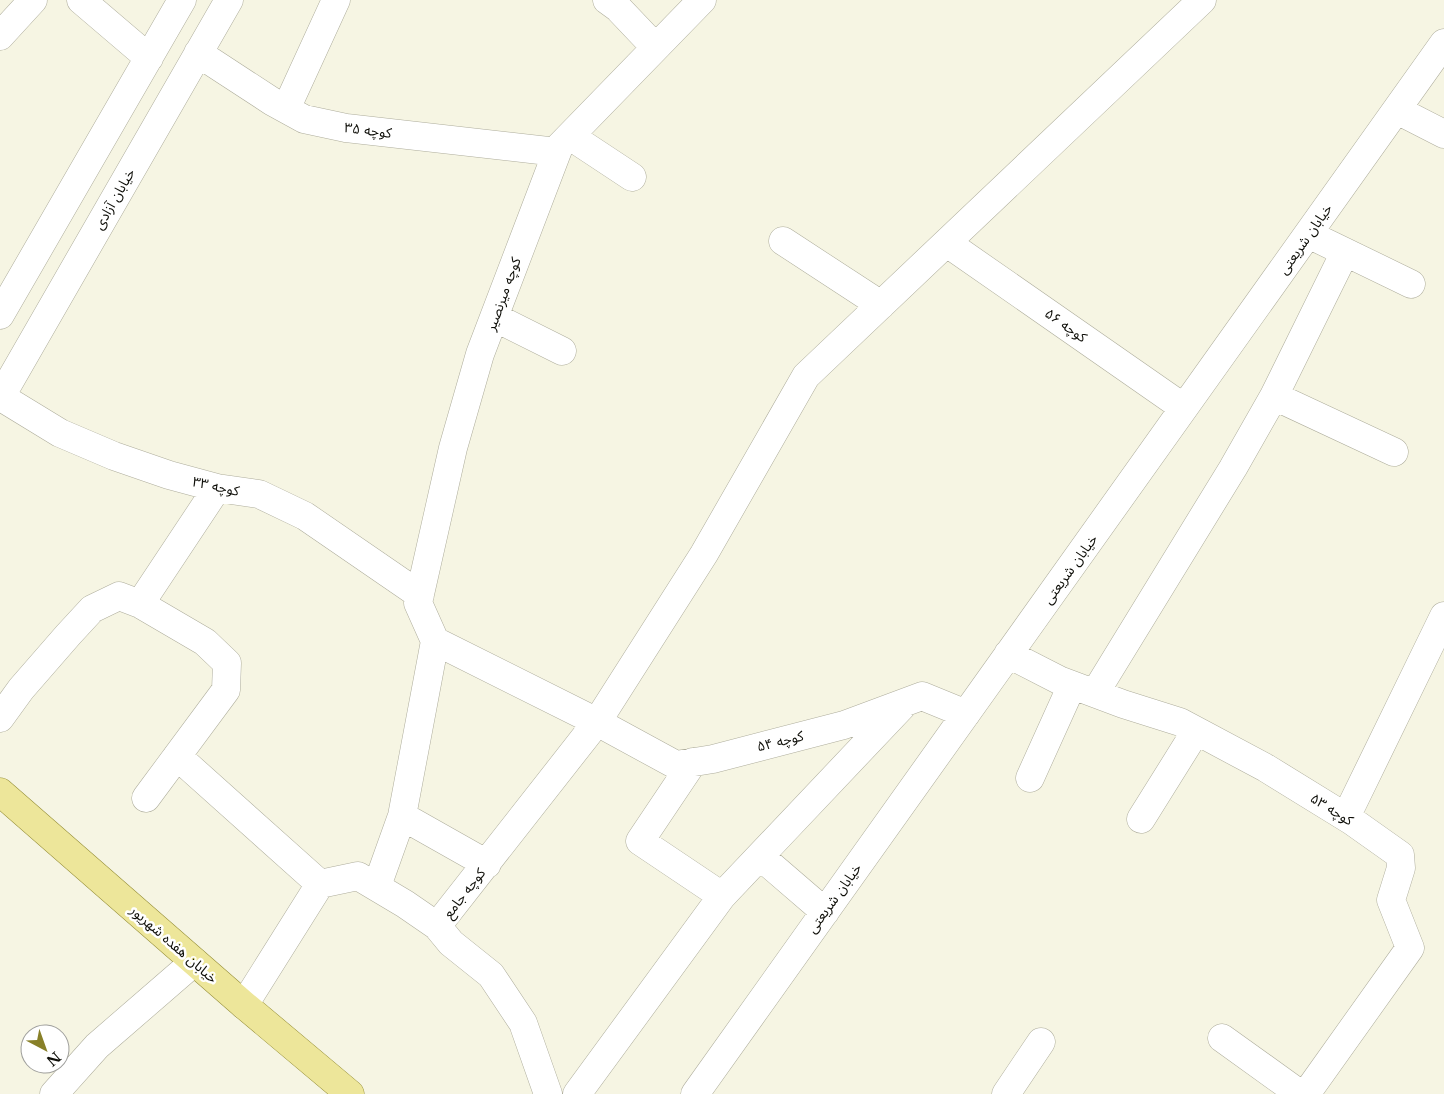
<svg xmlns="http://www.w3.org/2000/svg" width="1444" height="1094" font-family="'Libre Baskerville','Noto Sans Arabic',serif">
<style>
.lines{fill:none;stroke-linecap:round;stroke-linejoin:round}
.minor-casing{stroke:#aead9c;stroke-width:29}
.major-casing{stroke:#97903b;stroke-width:29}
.minor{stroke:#fff;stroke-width:28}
.major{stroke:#ede69a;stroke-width:28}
.labels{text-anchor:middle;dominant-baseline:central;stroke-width:5;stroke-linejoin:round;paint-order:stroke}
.street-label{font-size:14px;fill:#0e0e08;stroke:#fff}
</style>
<rect width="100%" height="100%" fill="#f6f5e3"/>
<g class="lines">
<g class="minor-casing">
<path id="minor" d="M81,0L149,58
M607,0L618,8L655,47
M0,36L33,0
M198,53L273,102L304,119L346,128L557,152
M286,109L336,0
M1397,110L1444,134
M570,136L632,177
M1308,234L1411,284
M783,241L881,305
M947,243L1184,408
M0,315L182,0
M494,317L562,351
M1274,396L1394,452
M1,397L60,433L114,456L169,475L217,488L259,494L305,516L420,595
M0,398L229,0
M140,604L217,488
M435,641L418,603L453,448L480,354L557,152L559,147L702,0
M1008,654L1059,680L1123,704L1180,722L1266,768L1352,821L1400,855L1401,868L1391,900L1410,948L1306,1094
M1095,693L1233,468L1274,396L1345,252
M0,718L21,689L68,635L92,609L119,596L140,604L205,642L227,663L226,690L146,798
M177,756L320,884
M693,762L640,841L722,896
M1030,778L1072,685
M402,816L487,864
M1346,817L1444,616
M1141,819L1196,731
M760,856L825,912
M377,886L402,816L435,641L597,722L676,765L713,759L844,725L922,696L966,714
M244,1005L320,884L358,876L405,904L437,926
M1222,1038L1300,1094
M54,1094L97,1046L194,962
M548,1094L523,1023L491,975L451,943L437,926L597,722L704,554L806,376L1202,0
M577,1094L722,896L902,706
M695,1094L1444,43
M1006,1094L1041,1042"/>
</g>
<g class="major-casing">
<path id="major" d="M0,792L244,1005L350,1094"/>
</g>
<use href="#minor" class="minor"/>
<use href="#major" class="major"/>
</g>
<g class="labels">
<g class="street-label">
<text transform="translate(368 130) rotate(7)">کوچه ۳۵</text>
<text transform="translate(114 199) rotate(-60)">خیابان آزادی</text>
<text transform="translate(1305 239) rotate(-55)">خیابان شریعتی</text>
<text transform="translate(503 294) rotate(-70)">کوچه میرنصیر</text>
<text transform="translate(1066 325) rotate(35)">کوچه ۵۶</text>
<text transform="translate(216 486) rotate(12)">کوچه ۳۳</text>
<text transform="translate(1070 569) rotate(-54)">خیابان شریعتی</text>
<text transform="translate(780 741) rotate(-14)">کوچه ۵۴</text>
<text transform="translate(1332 809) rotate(32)">کوچه ۵۳</text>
<text transform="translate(464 893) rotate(-52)">کوچه جامع</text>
<text transform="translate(834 898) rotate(-54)">خیابان شریعتی</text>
<text transform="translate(174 944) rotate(41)">خیابان هفده شهریور</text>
</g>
</g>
<g transform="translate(45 1049) rotate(139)"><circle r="24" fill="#ffffff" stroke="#9f9f9c"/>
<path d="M0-4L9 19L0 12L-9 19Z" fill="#888028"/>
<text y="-8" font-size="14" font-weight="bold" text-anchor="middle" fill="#0e0e08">N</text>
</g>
</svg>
